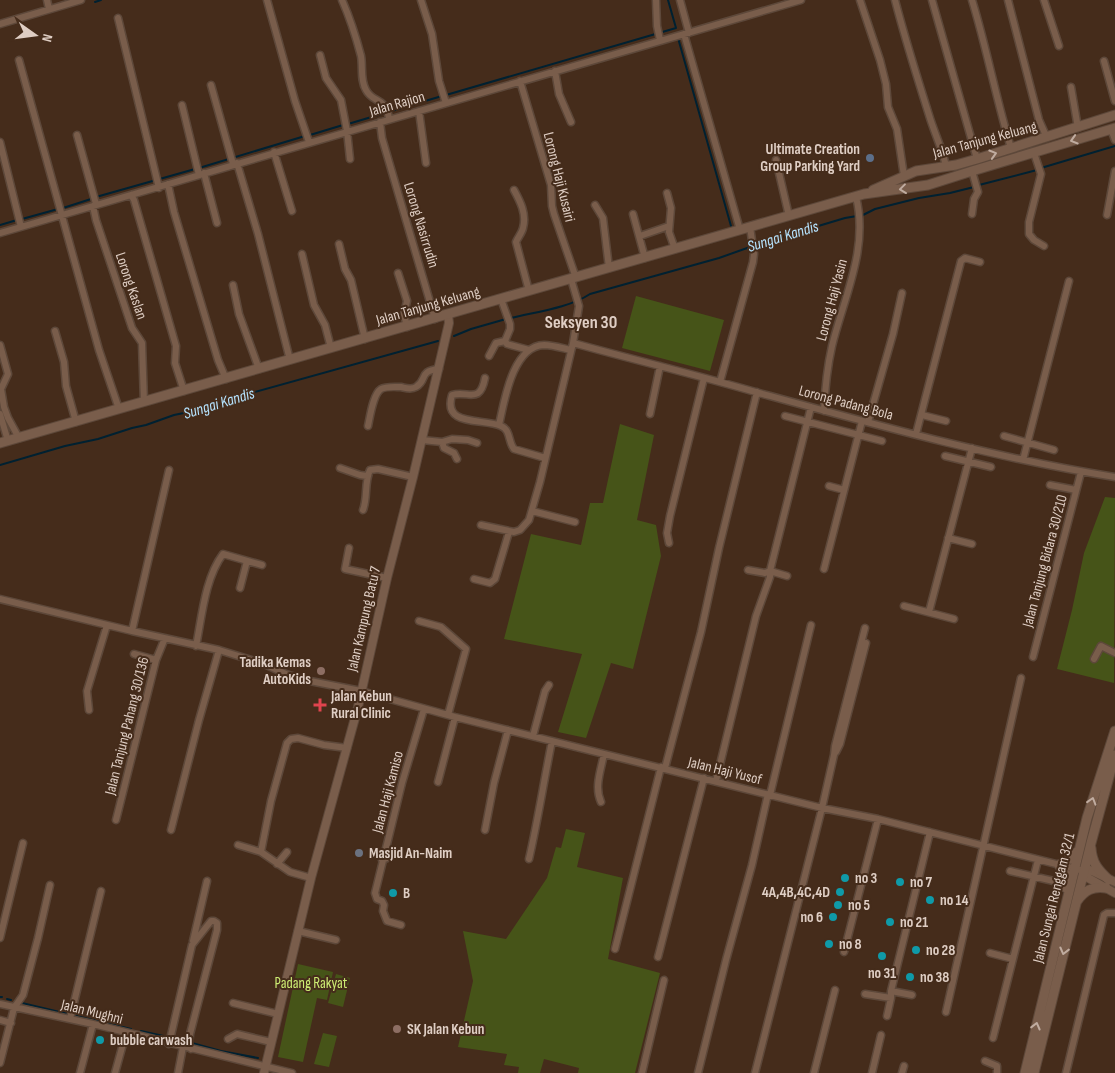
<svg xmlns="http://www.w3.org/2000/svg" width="1115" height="1073" font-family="'Sofia Sans Condensed',sans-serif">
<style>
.green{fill:#465418}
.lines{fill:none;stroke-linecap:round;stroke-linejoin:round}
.stream{stroke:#002131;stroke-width:2}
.minor-casing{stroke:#5d483a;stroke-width:9}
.tertiary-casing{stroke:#5d483a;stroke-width:10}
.secondary-casing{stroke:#5d483a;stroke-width:11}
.minor{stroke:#795d4b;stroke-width:6}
.tertiary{stroke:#795d4b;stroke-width:8}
.secondary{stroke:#795d4b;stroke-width:9}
.oneway{stroke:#c0aca0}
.service-dot{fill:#5c6f8a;stroke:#452c1b;stroke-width:2}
.education-dot{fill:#8d6e63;stroke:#452c1b;stroke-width:2}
.health-dot{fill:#e0444e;stroke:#452c1b;stroke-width:2}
.worship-dot{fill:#6b7280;stroke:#452c1b;stroke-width:2}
.culture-dot{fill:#0f9aa8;stroke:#452c1b;stroke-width:2}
.labels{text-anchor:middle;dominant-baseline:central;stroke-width:4;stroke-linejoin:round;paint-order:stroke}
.street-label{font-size:15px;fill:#dfcec4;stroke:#452c1b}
.poi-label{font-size:15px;font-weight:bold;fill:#dfcec4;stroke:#452c1b;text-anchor:start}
.park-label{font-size:15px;fill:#cdec73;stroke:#452c1b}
.water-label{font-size:16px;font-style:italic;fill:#b6e4ff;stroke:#452c1b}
.quarter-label{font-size:18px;font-weight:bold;fill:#dfcec4;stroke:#452c1b}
</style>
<rect width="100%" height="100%" fill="#452c1b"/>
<path class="green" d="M636,296L724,320L710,371L622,348Z
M620,424L654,435L637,520L656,525L661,556L633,669L611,663L586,738L558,732L582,654L504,639L531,534L581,545L590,503H603Z
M1105,497L1115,498L1114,683L1057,669L1072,610L1084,553Z
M566,829L585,833L577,867L623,878L608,959L660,973L635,1073H578L579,1068L544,1059L540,1073H518L519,1067L504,1065L507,1054L458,1047L473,981L463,931L506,939L547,878L556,847L561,848Z
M298,964L333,972L327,1000L317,998L303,1062L278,1057Z
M336,974L350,978L343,1007L328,1003Z
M323,1033L337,1036L329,1067L314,1064Z"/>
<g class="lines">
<path class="stream" d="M95,2L101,0
M678,38L731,226
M446,95L676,28L668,0
M348,124L442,96
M310,135L343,125
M199,168L305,136
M1041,168L1115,146
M979,185L1037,170
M96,197L195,169
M63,208L91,199
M22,219L58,209
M0,225L17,220
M755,245L845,218L863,215L875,209L919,198L950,193L974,187
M511,318C535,312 569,308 590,294L719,258L750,247
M454,336L471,329L506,319
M0,465L65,446L98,439L132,428L146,425L174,415L218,406L230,399L438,341
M0,997H2
M7,999L11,1000
M22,1003L131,1029
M141,1031L168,1037
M172,1038L187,1042
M192,1043L221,1051L258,1058"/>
<g class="minor-casing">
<path id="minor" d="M47,0L49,9
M267,0L295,101L309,142
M342,0C350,18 356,37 361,56C363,67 360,80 366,90C373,104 386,96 389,119
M421,0L432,34L439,81L446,103
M656,0L657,26L660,40
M680,0L689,33
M860,0L880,60L886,84L888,107L897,129L904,176
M895,0C905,39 917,77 929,115C934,132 942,148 946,166
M932,0L977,159
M972,0C987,49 996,99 1011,148
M1008,0L1039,120L1047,138
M1044,0L1059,46
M118,18L159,188
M0,24L81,0
M684,34L740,230
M320,55L326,78L341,100L347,131L350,159
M19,60L99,350L119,409
M1104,61L1115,101
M555,71L559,94L571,122
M520,81L551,185L552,206L554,214L576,278
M211,85L233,164
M1071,87L1078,128
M182,105L199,175
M419,111L426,163
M380,122L382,138L435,319
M1111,129L1115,140
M77,135L96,204
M0,142L21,227
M274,152L292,211
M1034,153L1041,174L1029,222V234L1034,240L1044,246
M776,160L789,216
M237,163L258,234L290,360
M972,171L978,192L974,199L972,214
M204,173L217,223
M168,184L174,212L218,360L226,379
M514,190C520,201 527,214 523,228C522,233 518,237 516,242L529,291
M667,193L671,208L669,232L675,249
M131,195L134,200L176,346L175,363L184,391
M595,205L603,218L609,268
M93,206L96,220L132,328L142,343L144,402
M633,214L645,258
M1107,215L1115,171
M0,233L801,0
M640,236L669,226
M339,244L345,269L351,280L365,339
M302,254L314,305L325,325L331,348
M398,273L407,301L404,314L407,327
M233,285L239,314L259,369
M501,299L510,324V329L505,341L507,344L529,350
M55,331L64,362L66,386L76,422
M573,343C635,360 697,375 759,393C876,425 995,458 1115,477
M0,345L8,374L1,389L4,407L8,418L19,438
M489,356L496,343L505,341
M485,378C480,405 468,390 452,395C442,427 483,418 501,426C511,430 508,442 514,449L545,458
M720,382L753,262L754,254L750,227
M824,411C825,389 827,368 832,346C844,297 869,248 856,197
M0,414L8,441
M650,414L660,366
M922,415L946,421
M785,416L882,441
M868,422L893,334L902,293
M499,425C504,403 512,346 544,345C552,345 562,348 571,350
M368,426C370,417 373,394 381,389C386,386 395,387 401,387C406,388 411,390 416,387C428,380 418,371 439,369
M916,434L961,261L965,258L980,262
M1004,436L1054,450
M422,440L442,442L452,439L468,440L477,443
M442,442L444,448L454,453L457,459
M945,456L991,467
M1023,460L1069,281
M340,468L360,475L367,476
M1050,485L1076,490
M829,486L844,490
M363,510C368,497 364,483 370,470L378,469L413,477
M532,511L575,522
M481,525L514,532L520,530L529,520L540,482L573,343L579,306L571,279
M948,538L972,544
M669,543L667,533L670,516L704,378
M349,548L345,569L387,578
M824,569L862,421
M748,570L765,573L770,571L787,576
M474,579L490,583L495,579L509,532
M240,588L247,561
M0,599L132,631L219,650L264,664L286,674L305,680L361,691L455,717L822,808L878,819L1084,871
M904,606L954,619
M929,612L972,448
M419,621L441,627L466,649L448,715
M132,631L169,470
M196,646C202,616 205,578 223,554L262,565
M134,654L156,660
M1033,657L1081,472
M1094,659L1101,646L1115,653
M89,710L87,691L107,625
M533,736L545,691L549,685
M836,752L840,744L866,643
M665,768L701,632L719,548L757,392
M716,781L756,616L770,577V571L811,407
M438,782L455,717
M770,795L811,625
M601,802C594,787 601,770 604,754
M116,820L156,660L165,638
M171,830L199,720L219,650
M485,830L494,783L508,730
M238,845L261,852L290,872L311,878
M261,852L271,801L287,743L291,739L298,738L324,745L347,748
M529,859C538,820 544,780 552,741
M382,860L395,855
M277,864L287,852
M1010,871L1058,882
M401,925L387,921L383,911L384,905L382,901L377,899L375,893L402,783L424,709
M298,931L336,940
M0,938L23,843
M193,941L207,881
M615,949L661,767
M844,952L878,819
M990,953L1013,959
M658,957L704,778
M891,991L912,995
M865,994L891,998
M233,1003L278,1014
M0,1004L93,1024L292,1073
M946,1012L1021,678
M887,1016L891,998V991L930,832
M70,1019L101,891
M0,1020L11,1023
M993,1038L1038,860
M228,1039L237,1034L271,1042
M169,1044L192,945L211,921H214L217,923V930L190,1034L189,1045L191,1049
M985,1061L997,1066V1073
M0,1063L14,1008L23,995L38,938L50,885
M80,1073L93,1024
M115,1073L126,1033
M178,1073L183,1047
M642,1073L664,980
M698,1073L726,960L752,865L768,794
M755,1073L822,808L834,755L835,746L865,628
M814,1073L835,990
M872,1073L881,1035
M902,1073L904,1066
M1066,1073L1104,915L1107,913H1115"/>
</g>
<g class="tertiary-casing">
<path id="tertiary" d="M1084,871L1088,878L1115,893
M1084,871L1090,870L1115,882
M264,1073L311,878L358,707L387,578L413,477L449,323L448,315"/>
</g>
<g class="secondary-casing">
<path id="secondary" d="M873,190L916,171L956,165L977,159L1115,115
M0,443L864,194L928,185L972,171L1115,128
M1091,848C1092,863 1098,870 1109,880
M1066,888L1067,876L1059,865L1073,857L1078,851
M1077,901C1085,890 1093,886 1106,888
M1025,1073L1087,818L1115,731
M1034,1073L1091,843L1115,755"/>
</g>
<use href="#minor" class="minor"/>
<use href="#tertiary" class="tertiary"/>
<use href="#secondary" class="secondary"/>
</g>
<defs><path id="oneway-chevron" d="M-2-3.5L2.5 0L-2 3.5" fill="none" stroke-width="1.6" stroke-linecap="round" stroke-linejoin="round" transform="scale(1.25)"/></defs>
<g class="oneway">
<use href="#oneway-chevron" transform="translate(1074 140) rotate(163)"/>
<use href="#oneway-chevron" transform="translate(993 154) rotate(-17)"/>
<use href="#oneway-chevron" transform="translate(903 189) rotate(173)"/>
<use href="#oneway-chevron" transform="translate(1092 801) rotate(-73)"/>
<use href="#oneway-chevron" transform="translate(1064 951) rotate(104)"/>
<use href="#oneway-chevron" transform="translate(1036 1026) rotate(-76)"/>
</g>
<circle class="service-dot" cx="870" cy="158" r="5"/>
<g class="education-dot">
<circle cx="321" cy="671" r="5"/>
<circle cx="397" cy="1029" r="5"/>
</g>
<path class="health-dot" d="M317.5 697.5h5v5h5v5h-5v5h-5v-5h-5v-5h5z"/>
<circle class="worship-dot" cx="359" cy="853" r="5"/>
<g class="culture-dot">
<circle cx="845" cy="878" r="5"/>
<circle cx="900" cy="882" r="5"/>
<circle cx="840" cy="892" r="5"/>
<circle cx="393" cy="893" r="5"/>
<circle cx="930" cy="900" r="5"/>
<circle cx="838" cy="905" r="5"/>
<circle cx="833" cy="917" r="5"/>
<circle cx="890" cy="922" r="5"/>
<circle cx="829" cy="944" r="5"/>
<circle cx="916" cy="950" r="5"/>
<circle cx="882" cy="956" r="5"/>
<circle cx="910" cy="977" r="5"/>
<circle cx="100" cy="1040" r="5"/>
</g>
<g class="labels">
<g class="street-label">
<text transform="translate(397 104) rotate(-16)">Jalan Rajion</text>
<text transform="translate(985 140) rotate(-15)">Jalan Tanjung Keluang</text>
<text transform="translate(559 177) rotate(76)">Lorong Haji Kusairi</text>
<text transform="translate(421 225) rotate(73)">Lorong Nasirrudin</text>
<text transform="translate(131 286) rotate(71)">Lorong Kaslan</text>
<text transform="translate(832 300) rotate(-75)">Lorong Haji Yasin</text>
<text transform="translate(428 306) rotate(-16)">Jalan Tanjung Keluang</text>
<text transform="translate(846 403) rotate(15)">Lorong Padang Bola</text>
<text transform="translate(1045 561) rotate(-75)">Jalan Tanjung Bidara 30/210</text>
<text transform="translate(364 619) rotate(-77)">Jalan Kampung Batu 7</text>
<text transform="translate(127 726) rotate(-76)">Jalan Tanjung Pahang 30/136</text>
<text transform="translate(725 771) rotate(14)">Jalan Haji Yusof</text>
<text transform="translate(388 792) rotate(-75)">Jalan Haji Kamiso</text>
<text transform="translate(1054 898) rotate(-76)">Jalan Sungai Renggam 32/1</text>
<text transform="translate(92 1012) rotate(14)">Jalan Mughni</text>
</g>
<g class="poi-label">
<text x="860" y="149" text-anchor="end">Ultimate Creation<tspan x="860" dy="17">Group Parking Yard</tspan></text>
<text x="311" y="662" text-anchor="end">Tadika Kemas<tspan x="311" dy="17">AutoKids</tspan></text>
<text x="331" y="696">Jalan Kebun<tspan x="331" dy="17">Rural Clinic</tspan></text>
<text x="369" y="853">Masjid An-Naim</text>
<text x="855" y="878">no 3</text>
<text x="910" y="882">no 7</text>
<text x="830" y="892" text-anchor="end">4A,4B,4C,4D</text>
<text x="403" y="893">B</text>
<text x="940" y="900">no 14</text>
<text x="848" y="905">no 5</text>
<text x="823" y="917" text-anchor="end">no 6</text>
<text x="900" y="922">no 21</text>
<text x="839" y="944">no 8</text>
<text x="926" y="950">no 28</text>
<text x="882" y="973" text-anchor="middle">no 31</text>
<text x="920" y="977">no 38</text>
<text x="407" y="1029">SK Jalan Kebun</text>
<text x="110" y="1040">bubble carwash</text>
</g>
<g class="park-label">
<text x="311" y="983">Padang Rakyat</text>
</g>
<g class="water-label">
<text transform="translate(783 237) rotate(-17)">Sungai Kandis</text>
<text transform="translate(219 404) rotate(-17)">Sungai Kandis</text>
</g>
<g class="quarter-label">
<text x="581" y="322">Seksyen 30</text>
</g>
</g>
<g transform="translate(35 35) rotate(104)" stroke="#452c1b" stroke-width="4" paint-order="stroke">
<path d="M0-4L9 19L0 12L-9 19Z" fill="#dfcec4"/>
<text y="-8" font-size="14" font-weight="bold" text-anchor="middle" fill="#dfcec4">N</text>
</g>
</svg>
